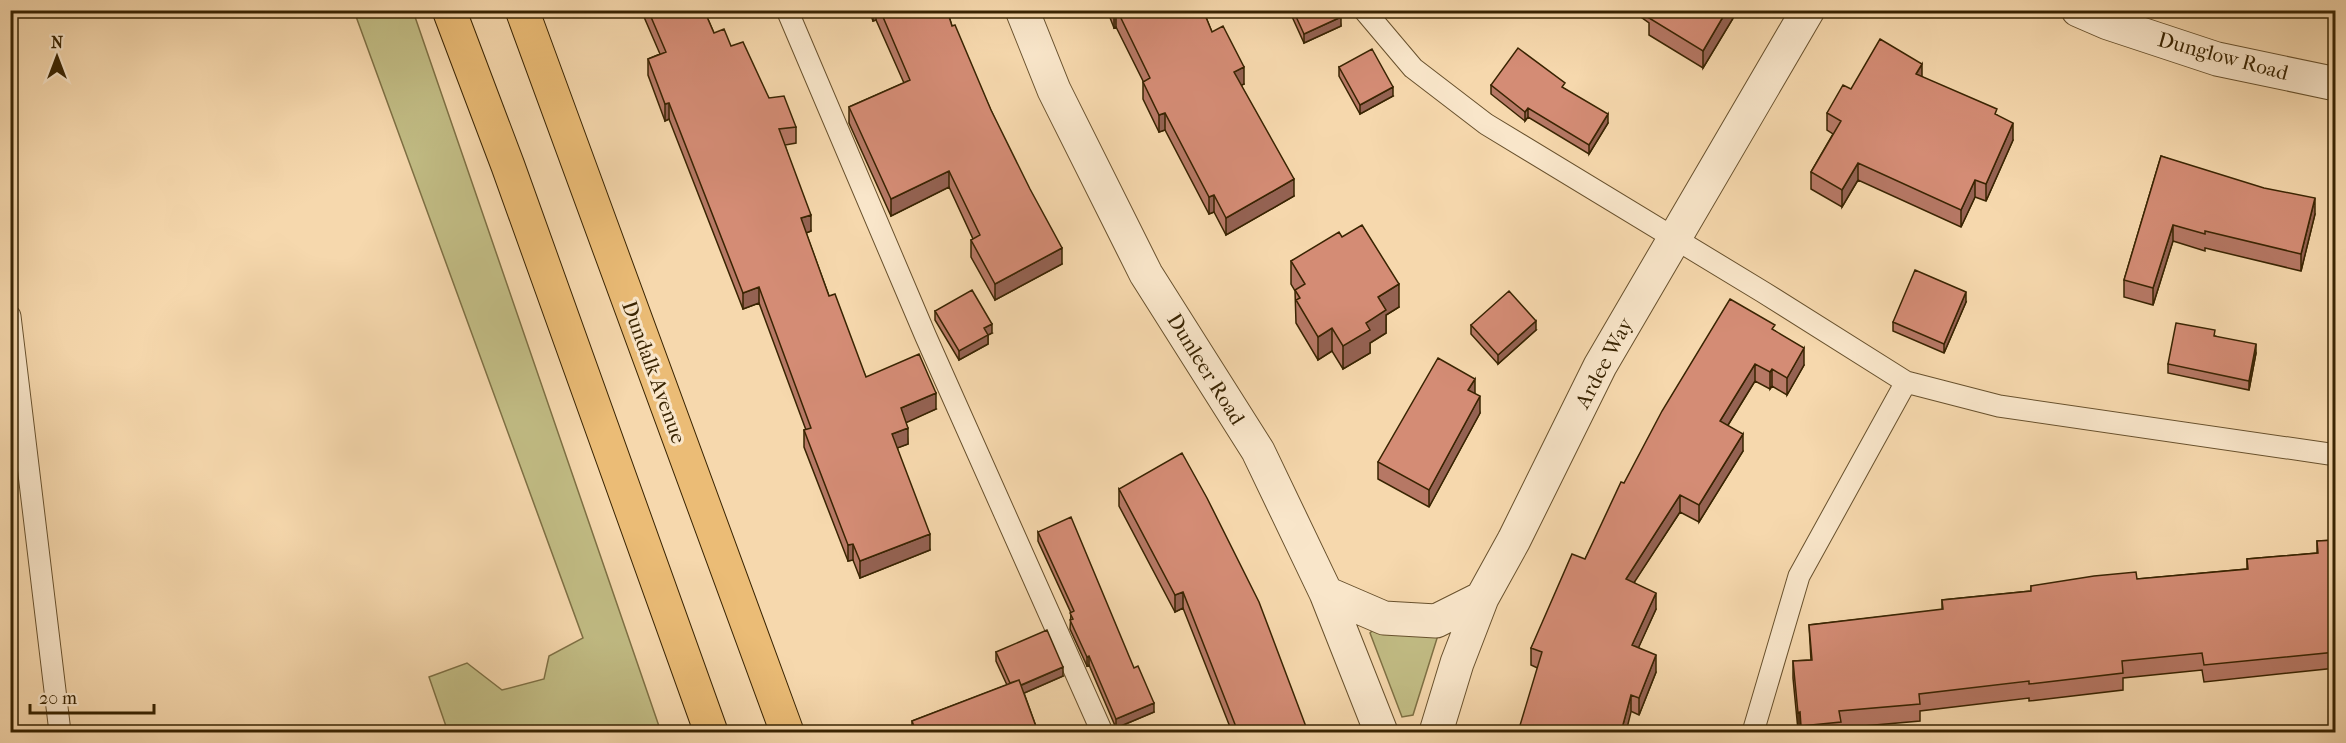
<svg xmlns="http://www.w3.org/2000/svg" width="2346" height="743" font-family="'IM FELL French Canon',serif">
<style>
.green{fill:#c2bd85;stroke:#7e7044;stroke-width:1.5}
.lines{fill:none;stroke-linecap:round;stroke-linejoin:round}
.service-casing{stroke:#68512d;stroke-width:23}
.minor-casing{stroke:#68512d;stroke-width:35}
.primary-casing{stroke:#392402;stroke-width:35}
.service{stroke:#f9e6ca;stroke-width:21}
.minor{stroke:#f9e6ca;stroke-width:33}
.primary{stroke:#ebbc76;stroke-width:33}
.wall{fill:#b67865;stroke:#392402;stroke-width:1.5}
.shaded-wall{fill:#946252;stroke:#392402;stroke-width:1.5}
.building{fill:#d48c75;stroke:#392402;stroke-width:1.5}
.labels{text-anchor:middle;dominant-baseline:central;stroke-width:6;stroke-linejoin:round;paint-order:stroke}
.street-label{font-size:21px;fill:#392402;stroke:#f9e6ca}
</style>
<rect width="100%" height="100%" fill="#f6d8ad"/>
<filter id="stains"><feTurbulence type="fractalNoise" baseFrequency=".00333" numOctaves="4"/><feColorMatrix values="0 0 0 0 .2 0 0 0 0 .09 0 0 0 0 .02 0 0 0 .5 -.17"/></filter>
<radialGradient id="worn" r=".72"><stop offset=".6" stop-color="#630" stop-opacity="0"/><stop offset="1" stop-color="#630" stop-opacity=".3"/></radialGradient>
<path class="green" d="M354,11H413L661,732H448L429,677L467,663L502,690L544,679L549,656L583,638Z
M1376,627L1439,632L1413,715L1402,717L1370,633Z"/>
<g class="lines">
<g class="service-casing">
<path id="service" d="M787,10L926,337L1102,732
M1364,10L1413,68L1486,124L1763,292L1906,382L1999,406L2336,455
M10,316L60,732
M1753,732L1799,576L1906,382"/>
</g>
<g class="minor-casing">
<path id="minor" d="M1022,10L1054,90L1146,274L1258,451L1326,593L1381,732
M2078,10L2108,23L2217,59L2336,84
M1326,593L1384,618L1436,621L1482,598
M1436,732L1457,663L1482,598L1514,540L1600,366L1808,10"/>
</g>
<g class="primary-casing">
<path id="primary" d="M449,10L508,166L711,732
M522,10L787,732"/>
</g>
<use href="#service" class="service"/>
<use href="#minor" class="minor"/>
<use href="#primary" class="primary"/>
</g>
<path class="wall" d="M641,10H704L714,33L731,46L769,98L796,127V143L785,145L811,231L806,233L829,296L866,377L936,409L906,422L908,444L897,448L930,550L860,578L853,560L848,561L804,447V430H806L759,303L743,309L669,119L665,121L648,75V59L660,54Z
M869,10H947L952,26L1062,264L995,300L971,257V240L973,239L949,187L891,216L849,123V107L904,83L876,20L873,21Z
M1107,10H1203L1212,32L1244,84L1241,85L1294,196L1226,235L1214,212L1209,214L1165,130L1159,132L1143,99V81L1116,27L1114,28Z
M1289,10H1338L1341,26L1304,43Z
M1631,10H1738L1703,68L1649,35V23Z
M1339,67L1393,96L1360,114L1339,76Z
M1922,77L1997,115L2013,140L1986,201L1975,197L1961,227L1858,180L1842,207L1811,189V172L1833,134L1827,130V113L1851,89Z
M1491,85L1565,89L1608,123L1589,154L1528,117L1525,121L1491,94Z
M2161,156L2315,214L2301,271L2205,248V251L2173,241L2153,305L2124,297V280Z
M1342,237L1399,307L1386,315V333L1370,343V353L1343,369L1332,351L1318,360L1296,323L1295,291L1291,284V261Z
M1966,302L1944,353L1893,331V322Z
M935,311L992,333L988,335V344L959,360L935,320Z
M1471,325L1536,330L1498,364L1471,334Z
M1775,331L1804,365L1787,395L1772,386L1770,389L1755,381L1728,425L1743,451L1699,522L1680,512L1634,582L1656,609L1638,648L1656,672L1639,715L1531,665V648L1585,559L1624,483Z
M2215,336L2256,353L2249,390L2168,373V364Z
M1475,394L1480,413L1429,507L1378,479V462Z
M1119,489L1308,732H1232L1183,608L1175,612L1119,506Z
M1038,532L1134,668L1154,712L1116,728L1089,665L1087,666L1070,629L1071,613L1038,541Z
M2336,540V668L2204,682L2202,670L2123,678V690L2029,701V698L1920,711V721L1841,728V732H1801L1800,729L1798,730L1793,678V661L1811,660L1809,625L1942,610V600L2031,591V586L2137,579L2247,569V559L2317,553V541Z
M996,652L1063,676L1024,693L1038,732H912V721L1007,685L996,661Z"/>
<path class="shaded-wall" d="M873,10H876V20L873,21Z
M1116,10V27L1114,28V11Z
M1727,10H1738L1703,68V51Z
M1341,17V26L1304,43V34Z
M1922,64V81L1916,74Z
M1244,67V84L1234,89V72Z
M1393,87V96L1360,114V105Z
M669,103V119L665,121V104Z
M1528,108V117L1525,121V112Z
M1165,113V130L1159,132V115Z
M1608,114V123L1589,154V145Z
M2013,123V140L1986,201V184Z
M1858,163V180L1842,207V190Z
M949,171V187L891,216V199Z
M1294,179V196L1226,235V218Z
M1975,180V197L1961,227V210Z
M1214,195V212L1209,214V197Z
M2315,198V214L2301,271V254Z
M811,215V231L801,235V218Z
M2173,225V241L2153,305V288Z
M1062,248V264L995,300V284Z
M1399,284V307L1386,315V333L1370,343V353L1343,369V346L1366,323L1378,297Z
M759,287V303L743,309V293Z
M1966,292V302L1944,353V344Z
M1536,321V330L1498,364V355Z
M992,324V333L988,335V344L959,360V351L984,328Z
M1332,328V351L1318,360V337Z
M2256,344V353L2249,390V381Z
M1804,348V365L1787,395V378Z
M1755,364V381L1720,438V421Z
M1772,369V386L1770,389V372Z
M1475,379V395L1468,390Z
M936,393V409L901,425V408Z
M1480,396V413L1429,507V490Z
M908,428V444L892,450V434Z
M1743,434V451L1699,522V505Z
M1680,495V512L1626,595V579Z
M930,534V550L860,578V561Z
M853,544V560L848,561V545Z
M1183,592V608L1175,612V595Z
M1656,593V609L1632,662V645Z
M1656,655V672L1639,715V698Z
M1089,656V665L1087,666V657Z
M1063,667V676L1013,698V689Z
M1631,695V712L1626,732H1621Z
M1154,703V712L1116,728V719Z
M1800,712V729L1798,730V713Z"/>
<path class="building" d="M648,10H704L714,33L724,29L731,46L743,42L769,98L784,96L796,127L779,129L811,215L801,218L829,296L835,294L866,377L919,354L936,393L901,408L908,428L892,434L930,534L860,561L853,544L848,545L804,430L811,428L759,287L743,293L669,103L665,104L648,59L666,52Z
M880,10H947L952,26L955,25L991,110L1030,189L1062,248L995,284L971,240L980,235L949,171L891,199L849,107L910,80Z
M1117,10H1203L1212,32L1223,26L1244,67L1234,72L1294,179L1226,218L1214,195L1209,197L1165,113L1159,115L1143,82L1150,78Z
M1293,10H1338L1341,17L1304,34Z
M1654,10H1727L1703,51L1649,18Z
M1880,39L1922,64L1916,74L1997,109L1995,114L2013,123L1986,184L1975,180L1961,210L1858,163L1842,190L1811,172L1841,121L1827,113L1843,85L1851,89Z
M1518,48L1565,83L1562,87L1608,114L1589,145L1528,108L1525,112L1491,85Z
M1372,49L1393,87L1360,105L1339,67Z
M2161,156L2264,188L2315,198L2301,254L2205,231V234L2173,225L2153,288L2124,280Z
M1362,225L1399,284L1378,297L1386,310L1366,323L1370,330L1343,346L1332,328L1318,337L1296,300L1300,298L1295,290L1305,284L1291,261L1339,232L1342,237Z
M1915,270L1966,292L1944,344L1893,322Z
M972,290L992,324L984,328L988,335L959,351L935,311Z
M1509,291L1536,321L1498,355L1471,325Z
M1730,299L1775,325L1772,329L1804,348L1787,378L1772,369L1770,372L1755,364L1720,421L1743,434L1699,505L1680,495L1626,579L1656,593L1632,645L1656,655L1639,698L1631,695L1621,732H1518L1542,652L1531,648L1572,554L1585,559L1621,482L1624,483L1662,411Z
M2176,323L2215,330L2214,336L2256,344L2249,381L2168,364Z
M1438,358L1475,379L1468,390L1480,396L1429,490L1378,462Z
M1182,453L1207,498L1259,602L1308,732H1237H1238L1183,592L1175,595L1119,489Z
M1071,517L1134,668L1138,666L1154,703L1116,719L1089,656L1087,657L1070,620L1073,619L1070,613L1074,611L1038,532Z
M2336,540V652L2204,665L2202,653L2122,661L2123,673L2029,684V681L1919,694L1920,704L1839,711L1841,722L1801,726L1800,712L1798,713L1793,661L1812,660L1809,625L1943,609L1942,600L2031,591V586L2094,576L2136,572L2137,579L2248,569L2247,559L2318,553L2317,541Z
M1047,630L1063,667L1021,685L1019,680L1010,683L996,652Z
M1019,680L1038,732H916L912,721Z"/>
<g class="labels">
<g class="street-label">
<text transform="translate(2223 56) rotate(15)">Dunglow Road</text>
<text transform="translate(1604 363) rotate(-62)">Ardee Way</text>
<text transform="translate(1206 369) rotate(58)">Dunleer Road</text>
<text transform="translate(654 372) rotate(70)">Dundalk Avenue</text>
</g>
</g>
<rect width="2346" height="743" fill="none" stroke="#f6d8ad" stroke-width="36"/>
<rect x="12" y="12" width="2322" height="719" fill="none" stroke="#392402" stroke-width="3"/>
<rect x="18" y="18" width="2310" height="707" fill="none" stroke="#392402" stroke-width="1.5"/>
<g transform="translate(57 57)" stroke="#f9e6ca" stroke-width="4.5" paint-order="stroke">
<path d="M0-4.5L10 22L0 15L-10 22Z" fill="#392402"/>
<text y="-9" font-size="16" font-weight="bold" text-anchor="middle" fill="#392402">N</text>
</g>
<path d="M30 704v9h124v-9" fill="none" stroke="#392402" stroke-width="3"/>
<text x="39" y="704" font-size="18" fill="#392402" stroke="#f9e6ca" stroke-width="4.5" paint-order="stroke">20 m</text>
<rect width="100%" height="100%" filter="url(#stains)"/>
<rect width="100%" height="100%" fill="url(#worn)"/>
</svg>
